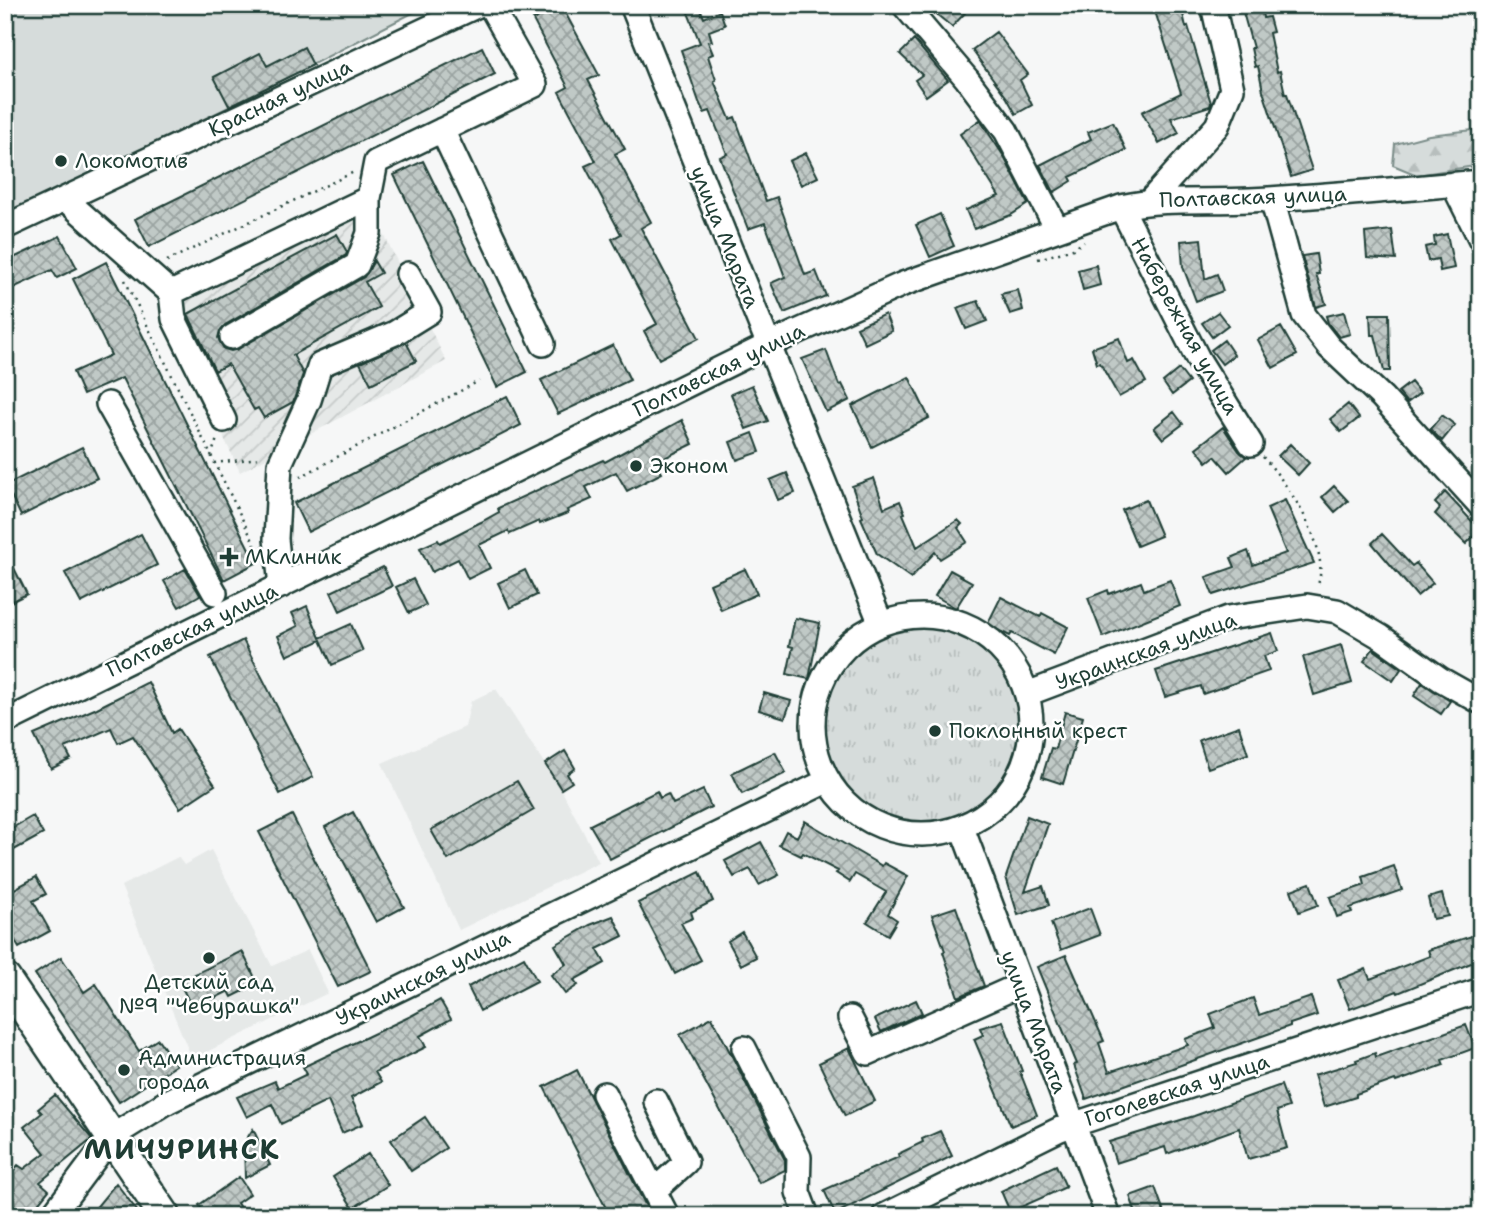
<svg xmlns="http://www.w3.org/2000/svg" width="1486" height="1221" font-family="'Shantell Sans',sans-serif">
<style>
.built{fill:#e6e9e8}
.industrial{fill:url(#industrial-furrows)}
.grass{fill:#d6dcdb;stroke:#7a8c88;stroke-width:2}
.forest{fill:url(#forest-firs);stroke:#7a8c88;stroke-width:2}
.park{fill:url(#park-tufts);stroke:#7a8c88;stroke-width:2}
.building{fill:url(#building-cross-hatch);stroke:#1f3d34;stroke-width:2}
.lines{fill:none;stroke-linecap:round;stroke-linejoin:round}
.minor-casing{stroke:#1f3d34;stroke-width:28}
.major-casing{stroke:#1f3d34;stroke-width:35}
.path{stroke:#1f3d34;stroke-width:2.5;stroke-dasharray:2 5;stroke-linecap:butt}
.minor{stroke:#fff;stroke-width:23}
.major{stroke:#fff;stroke-width:30}
.poi-dot{fill:#1f3d34;stroke:#fff;stroke-width:2.5}
.labels{text-anchor:middle;dominant-baseline:central;stroke-width:5;stroke-linejoin:round;paint-order:stroke}
.street-label{font-size:21px;fill:#1f3d34;stroke:#fff}
.poi-label{font-size:21px;fill:#1f3d34;stroke:#fff;text-anchor:start}
.district-label{font-size:28px;font-weight:bold;letter-spacing:2px;fill:#1f3d34;stroke:#fff}
</style>
<defs>
<pattern id="industrial-furrows" width="10" height="10" patternUnits="userSpaceOnUse" patternTransform="scale(1.75)"><rect width="10" height="10" fill="#e6e9e8"/><path d="M-1 1l2-2M0 10L10 0M9 11l2-2" fill="none" stroke="#c5c9c8"/></pattern>
<pattern id="forest-firs" width="22" height="20" patternUnits="userSpaceOnUse" patternTransform="scale(1.75)"><rect width="22" height="20" fill="#d6dcdb"/><path d="M5 1l3.5 6h-7zM16 11l3.5 6h-7z" fill="#b7bebd"/></pattern>
<pattern id="park-tufts" width="24" height="20" patternUnits="userSpaceOnUse" patternTransform="scale(1.75)"><rect width="24" height="20" fill="#d6dcdb"/><path d="M3 7l-1-3M5 7V3M7 7l1-3M15 17l-1-3M17 17v-4M19 17l1-3" fill="none" stroke="#b7bebd"/></pattern>
<pattern id="building-cross-hatch" width="8" height="8" patternUnits="userSpaceOnUse" patternTransform="scale(1.75)"><rect width="8" height="8" fill="#c0c9c6"/><path d="M0 0l8 8M0 8l8-8" fill="none" stroke="#9ba4a2"/></pattern>
</defs>
<rect width="100%" height="100%" fill="#f6f7f7"/>
<filter id="ink" filterUnits="userSpaceOnUse"><feTurbulence type="fractalNoise" baseFrequency=".0143" numOctaves="2"/><feDisplacementMap in="SourceGraphic" scale="14" xChannelSelector="R" yChannelSelector="G"/><feConvolveMatrix kernelMatrix="1 2 1 2 8 2 1 2 1" color-interpolation-filters="sRGB"/></filter>
<g filter="url(#ink)">
<path class="built" d="M496,689L561,789L599,862L459,930L382,763L465,727L471,701Z
M211,850L272,966L308,950L328,993L192,1059L121,886L178,857L184,865Z"/>
<path class="industrial" d="M370,206L446,361L240,472L163,308Z"/>
<path class="grass" d="M5,5H428L229,107L5,215Z"/>
<path class="forest" d="M1481,129V165L1417,175L1393,165L1395,144L1429,135Z"/>
<path class="park" d="M813 725a109 109 0 1 1 218 0a109 109 0 1 1-218 0Z"/>
<path class="building" d="M561,5L599,75L588,80L625,149L615,154L651,222L641,228L699,338L659,359L644,331L657,324L612,239L621,234L585,166L596,161L559,92L568,87L533,20Z
M685,5H699L704,18L720,11L725,25L709,31L712,41L708,42L713,54L708,56L716,80L714,81L730,119L735,117L766,201L777,197L805,275L816,271L826,296L784,313L771,283L785,277L765,223L748,229L720,157L727,154L710,111L704,113L699,102L681,50L700,43Z
M944,5H956L965,13L952,27L936,14Z
M1153,5H1181L1186,27L1188,26L1211,103L1210,106L1171,118L1179,133L1159,144L1142,112L1181,93Z
M1241,5H1261L1263,18L1269,17L1273,32L1269,33L1277,72L1280,71L1285,94H1287L1312,170L1291,177L1263,91L1258,66L1255,67L1251,48H1253Z
M996,32L1028,74L1020,80L1032,105L1016,114L1007,98L972,50Z
M914,40L948,80L926,96L915,80L922,75L900,54Z
M304,47L313,65L229,106L214,77L260,53L267,66Z
M482,47L495,74L149,247L135,219Z
M980,120L1003,155L1028,204L1011,215L974,229L966,210L999,196L960,134Z
M1113,122L1126,150L1070,177L1072,181L1054,192L1040,165L1091,139L1088,132Z
M806,153L818,177L801,185L789,161Z
M423,161L527,372L497,387L394,175Z
M940,214L954,246L930,257L916,225Z
M1392,230L1396,260L1367,258L1365,233Z
M337,234L347,252L346,255L225,325L220,331L218,338L224,349L231,351L238,349L364,277L374,261L381,273L365,282L379,307L293,355L303,374L293,402L264,418L258,408L254,410L228,364L215,371L188,314Z
M1447,234L1454,268L1440,271L1438,259L1428,261L1425,247L1435,245L1434,237Z
M60,236L77,268L57,278L52,270L11,289L5,277V262Z
M1201,239L1205,279L1217,274L1223,291L1196,301L1183,267L1181,241Z
M1316,254L1319,274H1316L1326,304L1316,307L1302,256Z
M106,262L256,563L224,580L122,378L83,395L73,372L111,355L73,279Z
M1096,265L1100,285L1083,290L1078,270Z
M1018,290L1023,310L1010,314L1001,294Z
M978,301L987,321L966,329L957,308Z
M1218,312L1228,325L1212,337L1202,323Z
M1344,312L1350,334L1339,337L1328,323L1326,316Z
M885,314L892,331L865,344L857,327Z
M1370,314H1389L1390,371H1384L1375,335H1371Z
M1281,327L1297,355L1273,368L1258,340Z
M1119,338L1128,363L1134,360L1146,382L1119,397L1100,363L1097,364L1092,348Z
M1224,340L1234,355L1222,364L1211,350Z
M406,342L416,361L371,384L360,363Z
M613,345L630,380L558,414L541,380Z
M826,350L839,385L842,384L850,400L826,412L802,359Z
M1179,369L1189,382L1172,395L1163,382Z
M909,377L929,418L872,447L852,406Z
M1411,382L1420,393L1407,403L1398,392Z
M752,385L768,421L746,429L731,394Z
M507,396L521,425L308,532L294,503Z
M1348,404L1359,418L1341,432L1330,419Z
M1174,412L1183,424L1163,439L1154,428Z
M1442,415L1455,425L1442,441L1430,429Z
M682,420L693,444L656,462L662,473L627,491L616,472L586,487L592,499L567,510L568,513L540,524L539,521L510,534L508,531L479,545L490,568L468,579L458,559L432,572L420,548L438,540L440,543L481,522L499,512L498,508L603,460L605,462Z
M1223,427L1239,451L1246,457L1229,472L1215,456L1207,462L1196,448Z
M753,433L760,452L737,460L730,442Z
M1290,444L1309,463L1298,475L1278,456Z
M82,447L97,478L21,516L6,485Z
M787,473L795,493L778,500L770,480Z
M874,478L884,508L900,501L905,513L903,514L917,547L958,520L962,524L958,528L967,542L940,559L935,552L911,578L877,554L861,518L863,517L852,486Z
M1334,486L1348,501L1335,512L1322,497Z
M1445,492L1480,530L1466,544L1435,514L1440,508L1435,503Z
M1146,500L1161,536L1137,546L1122,510Z
M1285,500L1314,563L1213,595L1206,577L1235,567L1231,558L1248,551L1253,565L1286,553L1267,508Z
M141,534L157,565L81,603L65,573Z
M1382,534L1412,566L1416,563L1433,583L1417,596L1372,543Z
M5,550L27,594L5,605Z
M383,567L392,586L340,611L331,592Z
M185,569L200,595L179,607L164,581Z
M745,569L757,594L721,610L710,584Z
M525,570L537,595L510,608L498,583Z
M950,570L972,582L956,608L935,596Z
M413,579L426,605L409,613L396,587Z
M1170,580L1180,606L1103,637L1088,598L1108,590L1109,594L1141,582L1144,590Z
M1001,597L1040,617L1042,613L1068,627L1054,655L1012,633L1010,636L987,625Z
M307,606L320,638L351,624L363,651L332,665L321,640L287,656L278,636L298,626L292,613Z
M795,618L820,623L809,679L787,674L793,647L789,646Z
M1272,633L1278,651L1264,656L1269,671L1203,694L1201,686L1165,697L1156,671Z
M243,640L313,777L280,794L210,657Z
M1341,645L1352,683L1314,695L1303,657Z
M1373,649L1401,669L1393,681L1364,661Z
M148,682L172,733L178,729L215,785L180,808L133,736L118,743L111,728L65,748L71,759L51,769L34,735L97,708Z
M1422,683L1450,701L1441,714L1414,696Z
M764,693L791,701L785,718L759,710Z
M1065,712L1083,717L1063,784L1042,777L1051,748L1055,749Z
M1239,726L1248,754L1208,768L1199,740Z
M565,751L575,768L567,774L572,782L561,789L545,764Z
M775,752L786,773L742,794L732,773Z
M517,781L534,810L448,860L431,830Z
M703,790L711,807L610,859L590,825L657,791L660,798L668,794L673,804Z
M353,812L404,907L376,922L325,827Z
M292,815L371,971L338,987L259,832Z
M33,816L43,834L5,855V832Z
M1027,816L1048,824L1025,892L1043,886L1049,905L1018,915L1006,877Z
M805,821L882,866L884,863L908,876L888,914L897,920L888,935L867,922L886,892L855,874L850,882L836,873L838,871L803,853L801,856L779,845L786,831L797,837Z
M761,842L779,875L759,885L750,869L734,877L725,861Z
M1394,866L1402,890L1350,908L1352,912L1337,917L1330,897L1365,885L1363,877Z
M700,872L713,901L691,912L693,918L681,923L701,960L675,974L638,903Z
M36,877L46,894L33,901L50,931L19,948L5,924V894Z
M1310,883L1318,905L1299,912L1291,890Z
M1442,894L1448,916L1433,919L1428,898Z
M956,907L984,986L958,997L943,952L945,951L932,915Z
M1090,908L1100,935L1061,950L1051,923Z
M613,916L623,936L597,949L605,963L574,980L578,985L565,994L551,975L566,964L555,945L590,925Z
M742,932L756,957L741,965L728,941Z
M1481,933V959L1398,993L1397,991L1350,1009L1338,980L1366,969L1370,979L1430,956L1428,950Z
M242,951L258,984L232,997L229,991L193,1009L179,982Z
M1066,955L1104,1041L1099,1043L1109,1072L1188,1045L1185,1039L1215,1028L1210,1014L1253,998L1259,1015L1311,997L1317,1015L1290,1024V1026L1086,1099L1074,1065L1077,1064L1037,967Z
M61,957L84,992L96,984L139,1051L158,1039L176,1065L119,1102L35,974Z
M524,957L537,981L480,1011L468,987Z
M440,1000L451,1019L420,1036L426,1047L375,1072L381,1082L351,1098L363,1124L342,1133L328,1101L281,1124L272,1104L247,1117L237,1097L275,1081L278,1088L307,1074L303,1067L411,1016Z
M916,1000L922,1013L881,1032L875,1019Z
M712,1017L785,1160V1170L759,1183L680,1035Z
M1003,1021L1022,1071L1020,1072L1037,1115L1011,1126L974,1039L983,1035L980,1028Z
M1466,1025L1475,1048L1442,1060L1444,1065L1396,1082L1395,1080L1356,1094V1097L1324,1107L1314,1075L1357,1062L1356,1060L1375,1053L1376,1057Z
M849,1048L875,1101L845,1116L819,1063Z
M577,1070L592,1100L651,1216H610L544,1087Z
M1281,1085L1289,1107L1277,1111L1287,1148L1248,1159L1239,1128L1167,1154L1165,1147L1116,1163L1109,1142L1194,1116Z
M55,1095L92,1139L40,1182L49,1190L28,1216H5V1181L18,1165L24,1169L45,1153L24,1127L42,1113L38,1109Z
M425,1117L446,1148L411,1171L391,1140Z
M253,1129L270,1165L245,1178L244,1143Z
M940,1131L952,1156L835,1214L824,1190L899,1157L898,1154L923,1142L922,1139Z
M368,1154L388,1185L353,1208L333,1177Z
M1056,1165L1066,1187L1010,1212L1001,1191Z
M239,1177L250,1194L237,1203L245,1216H206L199,1205Z
M116,1183L141,1216H89Z
M1155,1187L1164,1212L1153,1216H1137L1130,1196Z"/>
<g class="lines">
<g class="minor-casing">
<path id="minor" d="M632,5L881,624
M904,5L967,79L1006,131L1057,229
M442,130L543,344
M1453,184L1481,240
M369,198L376,162L535,85L490,5
M65,199L171,293L369,198V233L357,265L232,337
M1272,199L1304,315L1329,347L1382,397L1481,506
M1151,200L1217,126L1232,89L1213,5
M1121,207L1198,359L1251,444
M5,227L478,5
M171,293L174,319L224,420
M108,404L215,593
M281,586L276,539L280,464L309,400L320,365L395,333L429,312L408,274
M813 725a109 109 0 1 1 218 0a109 109 0 1 1-218 0Z
M1027,694L1228,618L1307,606L1337,611L1381,637L1440,679L1481,702
M5,722L768,345L903,284L1121,207C1164,198 1206,202 1250,200C1327,196 1404,189 1481,182
M962,828L1108,1216
M850,1018L868,1053L1020,985
M744,1048L799,1157L798,1192L807,1216
M604,1094L667,1216
M655,1190L686,1162L656,1101
M52,1216L111,1137L167,1102L827,781
M884,1216L1060,1129L1481,990"/>
</g>
<g class="major-casing">
<path id="major" d="M5,979L165,1216"/>
</g>
<path class="path" d="M1038,259L1073,249L1084,242
M167,261L354,172
M125,280L256,547
M211,456L217,439
M1263,457C1288,484 1333,549 1317,587
M214,463L260,458
M300,477L479,381"/>
<use href="#minor" class="minor"/>
<use href="#major" class="major"/>
</g>
</g>
<g class="poi-dot">
<circle cx="61" cy="161" r="7"/>
<circle cx="636" cy="466" r="7"/>
<path d="M225.5 546.5h7v7h7v7h-7v7h-7v-7h-7v-7h7z"/>
<circle cx="935" cy="731" r="7"/>
<circle cx="209" cy="958" r="7"/>
<circle cx="124" cy="1070" r="7"/>
</g>
<g class="labels">
<g class="street-label">
<text transform="translate(280 98) rotate(-25)">Красная улица</text>
<text transform="translate(1253 197) rotate(-2)">Полтавская улица</text>
<text transform="translate(725 237) rotate(68)">улица Марата</text>
<text transform="translate(1185 326) rotate(61)">Набережная улица</text>
<text transform="translate(719 370) rotate(-26)">Полтавская улица</text>
<text transform="translate(192 630) rotate(-26)">Полтавская улица</text>
<text transform="translate(1146 651) rotate(-20)">Украинская улица</text>
<text transform="translate(423 978) rotate(-26)">Украинская улица</text>
<text transform="translate(1034 1022) rotate(69)">улица Марата</text>
<text transform="translate(1177 1090) rotate(-18)">Гоголевская улица</text>
</g>
<g class="poi-label">
<text x="75" y="161">Локомотив</text>
<text x="650" y="466">Эконом</text>
<text x="245" y="557">МКлиник</text>
<text x="949" y="731">Поклонный крест</text>
<text x="209" y="982" text-anchor="middle">Детский сад<tspan x="209" dy="24">№9 "Чебурашка"</tspan></text>
<text x="138" y="1058">Администрация<tspan x="138" dy="24">города</tspan></text>
</g>
<g class="district-label">
<text x="182" y="1149">МИЧУРИНСК</text>
</g>
</g>
<rect width="1486" height="1221" fill="none" stroke="#fff" stroke-width="28"/>
<rect x="14" y="14" width="1458" height="1193" fill="none" stroke="#1f3d34" stroke-width="2.5" filter="url(#ink)"/>
</svg>
